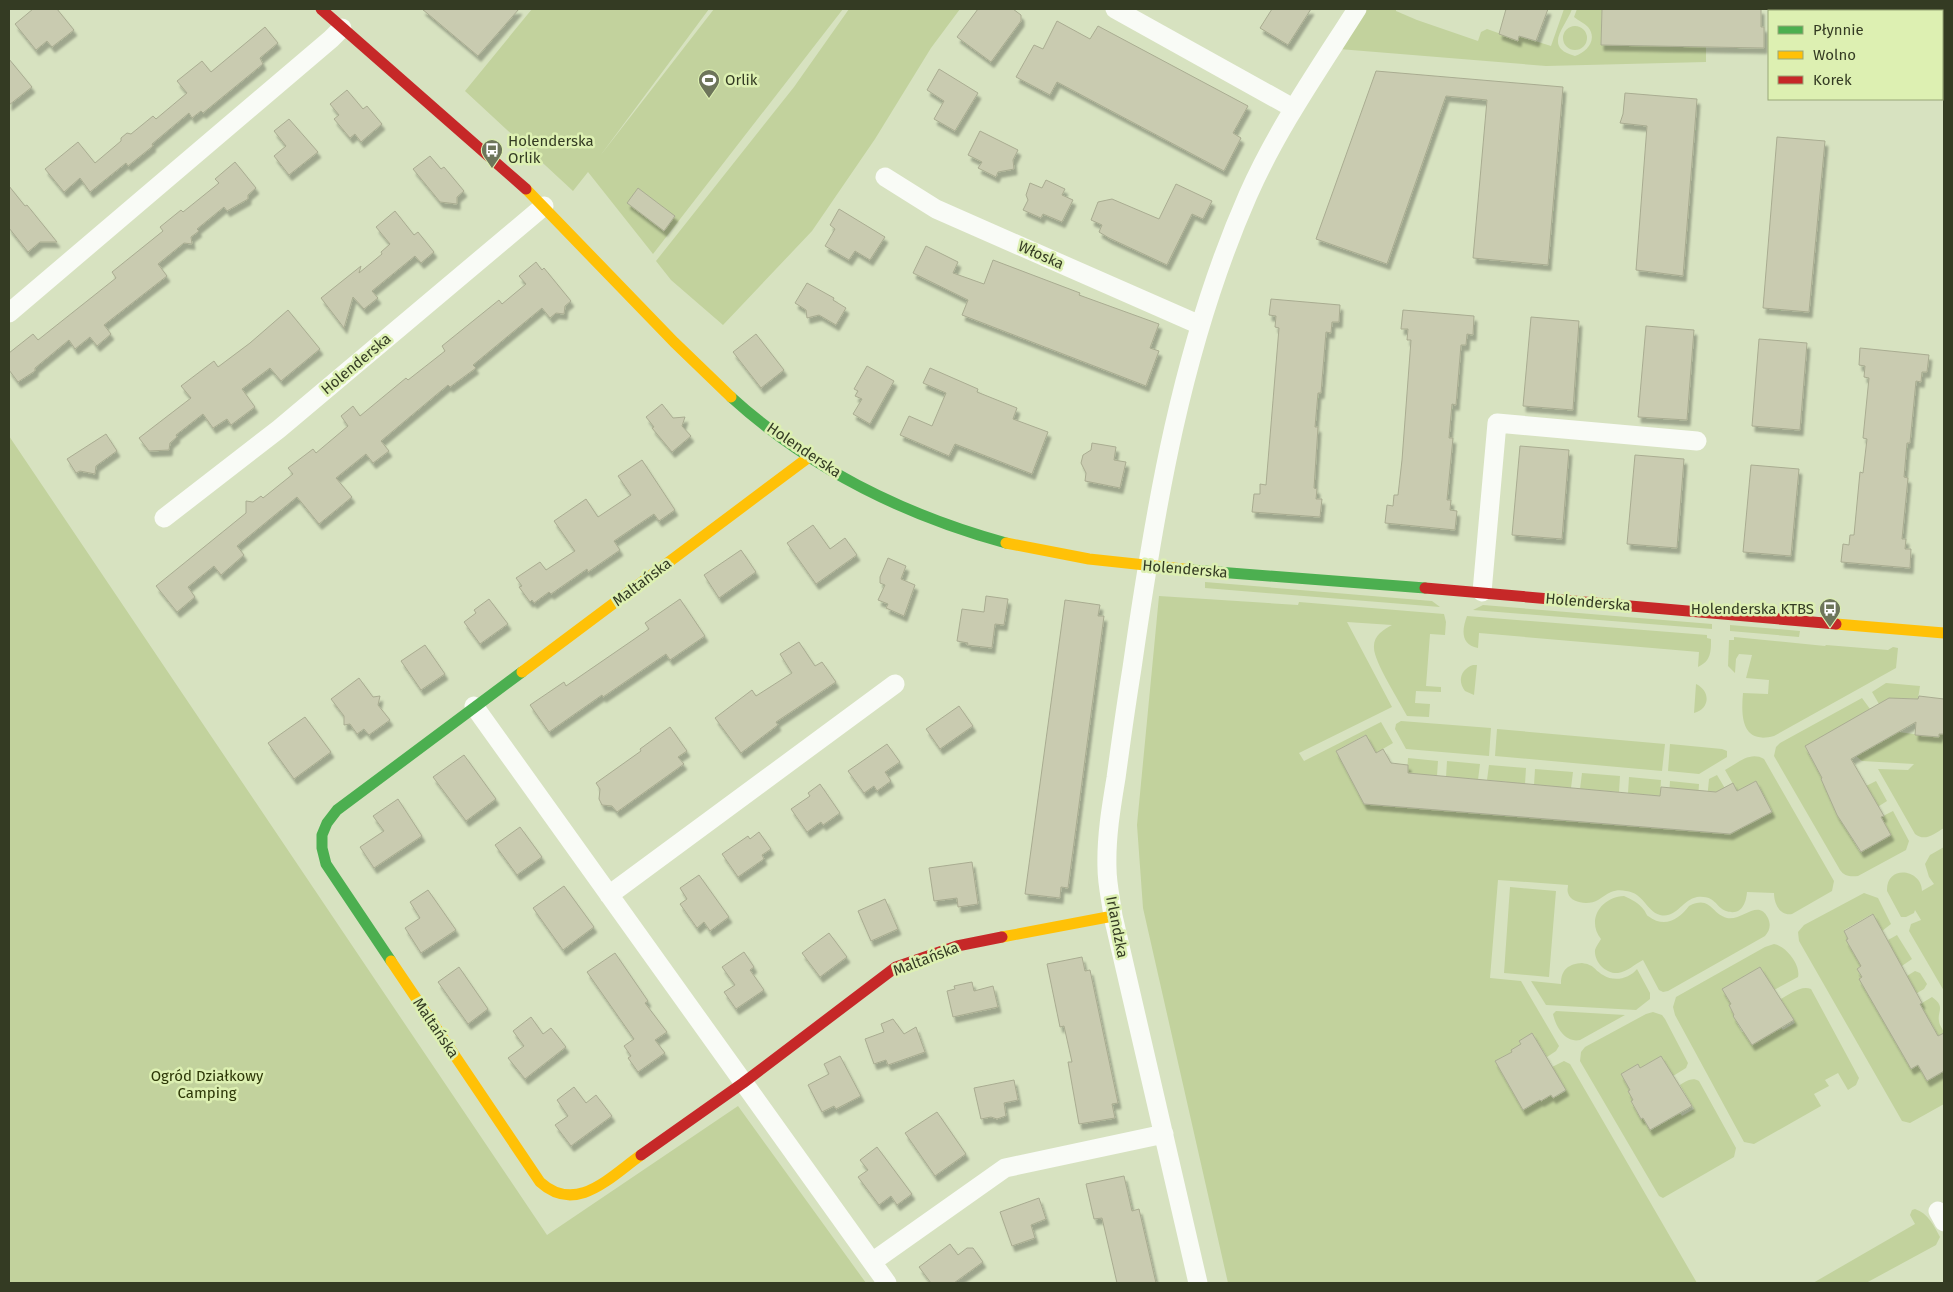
<svg xmlns="http://www.w3.org/2000/svg" width="1953" height="1292" font-family="'Fira Sans',sans-serif">
<style>
.green{fill:#c2d29d}
.building{fill:#c9cbb0;stroke:#a9ac91;filter:url(#shadow)}
.lines{fill:none;stroke-linecap:round;stroke-linejoin:round}
.street{stroke:#f9fbf6;stroke-width:19}
.fast{stroke:#4caf50;stroke-width:11}
.slow{stroke:#ffc107;stroke-width:11}
.jam{stroke:#c62828;stroke-width:11}
.labels{text-anchor:middle;dominant-baseline:central;stroke-width:5;stroke-linejoin:round;paint-order:stroke}
.poi-label{font-size:15px;fill:#343b23;stroke:#ddf0b2;text-anchor:start}
.street-label{font-size:15px;fill:#343b23;stroke:#ddf0b2}
.park-label{font-size:15px;fill:#2d3707;stroke:#ddf0b2}
</style>
<defs>
<filter id="shadow"><feDropShadow dx="3" dy="5.5" stdDeviation="1" flood-color="#0004"/></filter>
</defs>
<rect width="100%" height="100%" fill="#d7e2c0"/>
<path class="green" d="M532,9H709L600,156L714,9H843L653,254L588,172L573,191L465,91Z
M849,9H960L931,48L875,139L812,231L723,325L671,280L656,261L794,87Z
M1366,9H1396V11L1417,20L1478,41L1481,32L1487,29L1518,40L1519,36L1551,46L1564,9H1572C1566,27 1542,47 1575,56C1587,52 1598,39 1588,27C1584,23 1579,21 1574,17L1577,9H1602L1601,45L1706,47V62L1546,66L1339,49Z
M1563 38a12 12 0 1 1 24 0a12 12 0 1 1-24 0Z
M9,436L547,1235L738,1106L866,1283H9Z
M1205,582L1432,601L1440,607L1205,588Z
M1159,596L1298,605L1299,602L1444,614L1446,622L1445,635L1430,634L1426,686L1441,687V692L1416,691L1415,703L1430,704L1429,717L1407,716C1400,702 1374,662 1374,648C1373,636 1383,630 1392,625L1347,622L1392,707L1299,753L1304,761L1381,722L1393,743L1376,753L1365,735L1336,751L1364,804L1730,834L1772,811L1756,781L1737,791L1725,770C1738,763 1750,751 1764,759L1834,881L1832,891L1792,914C1780,916 1774,904 1774,893L1747,892C1746,904 1741,916 1726,911C1716,908 1716,895 1697,897C1682,900 1676,919 1660,915C1646,911 1644,893 1626,891C1621,890 1616,890 1611,892C1606,894 1603,897 1598,900C1590,905 1571,904 1568,893C1567,890 1568,888 1568,885L1498,880L1490,978L1521,981L1559,1046L1556,1051L1547,1057L1532,1033L1519,1041L1521,1044L1513,1054L1506,1055L1495,1061L1523,1110L1533,1101L1551,1095L1553,1098L1566,1091L1552,1067L1564,1061L1570,1064L1697,1283H1228L1143,908L1137,825Z
M1483,605L1712,624V629L1473,610Z
M1467,616L1707,635V638L1711,639C1711,652 1711,661 1698,667L1699,652L1479,633L1478,648C1460,645 1462,629 1467,616Z
M1730,625L1800,631L1799,637L1730,631Z
M1734,637L1825,646L1826,645L1888,650L1893,647L1898,648L1896,668L1774,736C1741,745 1741,715 1743,693L1768,694L1769,680L1746,678L1752,655L1739,654L1736,659L1735,673L1728,666L1729,640H1734Z
M1473,665H1477L1474,695L1465,691C1457,681 1461,669 1473,665Z
M1886,683L1920,686L1918,699L1902,698L1901,700L1879,704L1872,692Z
M1696,684C1711,691 1710,709 1694,713Z
M1862,698L1870,709L1805,747L1822,778L1821,779L1838,815L1860,852L1891,835L1881,817L1893,811L1909,841L1906,850L1858,876C1850,877 1844,876 1840,870L1774,756L1776,747L1780,743Z
M1401,721L1491,728L1489,756L1406,749L1395,729L1396,724Z
M1497,729L1665,744L1662,771L1495,756Z
M1898,732L1938,737L1939,734H1944V828C1934,834 1925,842 1915,834L1878,769L1908,770L1914,764L1862,761L1856,756Z
M1670,744L1722,749L1727,751V757L1699,774L1668,771Z
M1408,758L1438,761L1437,776L1407,773Z
M1447,761L1480,764L1478,780L1446,777Z
M1489,765L1526,768L1525,784L1487,780Z
M1535,769L1573,772L1571,788L1534,785Z
M1582,773L1620,776L1619,792L1580,789Z
M1717,775L1729,795L1707,800L1709,779Z
M1629,777L1661,780L1660,796L1628,793Z
M1670,781L1699,784L1698,799L1669,797Z
M1876,781L1887,801L1876,808L1864,787Z
M1944,847V991L1909,931L1911,924L1921,920L1915,910L1914,913L1906,917H1901L1887,891C1886,864 1922,869 1922,891L1934,884L1929,877L1925,864L1930,855Z
M1510,887L1556,891L1549,977L1504,973Z
M1864,893L1878,898L1891,924L1882,931L1872,914L1844,930L1848,939L1846,940L1857,959L1863,965L1857,969L1911,1069L1918,1065L1928,1080L1944,1071V1104L1910,1123L1902,1121L1799,941L1798,932L1804,925Z
M1624,896C1631,899 1639,903 1644,910C1645,911 1647,916 1648,916C1665,929 1679,919 1689,906C1711,895 1711,914 1727,918C1743,921 1758,898 1768,918C1771,925 1770,930 1765,936L1668,991L1663,992L1659,990L1643,960C1635,964 1627,972 1618,973C1606,974 1594,962 1595,950C1596,946 1599,943 1601,939C1586,920 1601,897 1624,896Z
M1897,935L1912,959L1896,970L1886,952L1892,949L1888,940Z
M1774,944C1786,946 1801,965 1798,977L1774,990L1760,967L1722,989L1731,1004L1729,1006L1734,1015L1733,1016L1742,1032L1781,1028L1783,1030L1795,1023L1781,999C1790,994 1801,985 1811,989L1859,1078L1856,1085L1848,1090L1838,1073L1825,1080L1829,1086L1814,1094L1821,1106L1754,1144L1744,1142L1675,1015L1673,1007L1676,997L1765,947Z
M1582,963C1595,965 1593,969 1603,975C1614,982 1629,979 1637,969L1650,993V999L1636,1010L1546,1005L1531,981L1561,984C1561,969 1569,964 1582,963Z
M1915,971L1920,973L1927,984L1924,989L1912,996L1902,979Z
M1932,997C1946,1007 1937,1011 1939,1021C1939,1025 1943,1029 1944,1033L1938,1036L1930,1021L1917,1006Z
M1556,1011L1625,1015L1580,1040C1566,1043 1556,1028 1553,1014Z
M1653,1012L1662,1015L1665,1019L1688,1063L1686,1068L1673,1076L1661,1056L1640,1068L1638,1064L1621,1074L1630,1090L1628,1091L1633,1100L1631,1102L1641,1119L1643,1118L1651,1130L1680,1113L1682,1116L1694,1109L1680,1085C1687,1081 1692,1077 1699,1081L1736,1148L1734,1157L1663,1198L1659,1196L1580,1061L1581,1052L1585,1047L1646,1014Z
M1915,1209C1928,1213 1934,1226 1940,1237L1936,1245L1866,1283H1813L1915,1224L1910,1215L1912,1210Z"/>
<path class="building" d="M33,9H57L74,30L52,47L47,41L36,50L15,24Z
M422,9H519L478,56Z
M978,9H1013L1021,15V21L991,62L957,37Z
M1272,9H1311L1288,45L1260,28Z
M1506,9H1548L1536,41L1519,36L1518,41L1499,34Z
M1602,9H1761V27H1764V48L1601,45Z
M1057,21L1090,39L1098,26L1248,106L1233,133L1241,138L1224,171L1057,82L1050,95L1016,77L1034,45L1043,49Z
M265,27L278,43L260,58L263,64L203,113L201,111L192,118L189,113L152,144L153,146L128,166L126,163L90,192L80,178L64,192L45,169L78,142L95,163L121,141V138L127,133L131,134L153,116L156,119L187,93L177,81L202,61L211,72Z
M9,59L32,87L9,105Z
M939,69L978,93L955,131L934,119L944,101L927,90Z
M1376,71L1563,87L1548,265L1473,258L1487,100L1446,96L1387,264L1316,239Z
M347,90L363,109L367,106L382,124L361,142L355,134L350,138L334,119L339,115L330,104Z
M1625,93L1697,99L1683,276L1636,270L1647,126L1620,123L1623,114Z
M289,119L318,152L289,175L274,156L286,146L274,131Z
M980,131L1018,150L1013,160L1014,169L998,172L996,177L978,168L982,162L968,155Z
M1777,137L1825,141L1809,312L1763,308Z
M430,156L441,169L444,167L464,191L457,197V204L440,202L413,169Z
M235,162L256,188L248,195V199L227,211L224,207L197,229L199,231L191,237L192,244L184,243L158,264L167,276L104,325L111,334L97,346L90,337L75,349L69,340L35,368V371L18,382L9,370V353L33,334L38,340L116,278L112,272L163,231L160,227L181,210L183,212L219,183L215,179Z
M1046,180L1065,189L1062,195L1073,200L1062,222L1043,214L1041,218L1023,210L1028,200L1026,195L1030,183L1042,188Z
M1176,184L1212,201L1203,219L1192,214L1167,265L1109,238L1099,232L1102,225L1091,220L1098,202L1112,199L1159,219Z
M9,186L25,206L27,205L57,242H40L28,252L9,228Z
M638,188L675,216L664,231L627,203Z
M839,209L885,237L870,260L855,251L849,260L825,246L835,229L830,225Z
M395,211L414,235L418,232L434,252L421,263L415,256L372,291L378,298L364,309L353,297L344,328L321,298L361,266L359,273L382,254L381,252L390,244L376,227Z
M926,246L958,262L953,273L984,284L993,260L1080,293L1079,295L1159,324L1150,348L1159,351L1146,386L962,315L968,300L913,273Z
M536,262L542,270L544,268L571,301L565,306L564,314L556,313L550,318L542,308L473,365L476,368L450,387L448,385L381,441L389,451L373,463L366,454L336,478L352,497L319,524L297,497L237,546L244,555L221,575L214,566L188,587L195,597L177,612L156,586L246,513V501L253,502L261,496L263,498L293,474L288,468L313,449L316,453L348,426L341,416L353,406L360,416L406,378L408,380L445,351L442,346L499,300L502,304L526,284L519,276Z
M807,283L834,298L833,300L846,308L836,325L819,315L807,318L806,310L795,303Z
M1271,299L1340,305L1339,322H1332L1331,333L1326,332L1321,393H1318L1315,427H1318L1314,488L1317,489L1316,499H1322L1320,517L1252,512L1254,494H1260V484L1266,485L1279,328L1275,327L1276,316L1269,315Z
M288,310L320,349L281,381L270,368L242,389L255,407L231,425L227,419L213,428L203,414L176,435L177,437L170,443L169,450L149,451L139,438L191,398L181,386L214,361L218,367L250,343Z
M1403,310L1474,316L1473,335L1467,334L1466,345H1461L1456,405L1452,404L1449,438H1453L1447,500H1451L1450,510L1457,511L1455,530L1385,523L1387,505L1393,506L1394,495H1398L1402,460L1411,340H1407L1408,329H1401Z
M1531,317L1579,321L1573,410L1523,406Z
M1646,326L1694,330L1687,420L1638,417Z
M756,334L784,370L761,388L733,352Z
M1759,339L1807,343L1800,430L1752,426Z
M1860,348L1929,355L1927,372H1922L1921,382L1916,381L1910,443H1907L1904,477L1908,478L1902,539H1906L1905,549H1911L1910,568L1841,562L1843,544L1849,545L1850,535H1854L1860,472L1863,473L1867,439L1863,438L1869,378L1864,377L1865,366L1859,365Z
M867,366L894,381L870,424L853,414L862,399L855,396L858,391L854,389Z
M930,368L978,389L977,392L1017,408L1013,419L1048,432L1032,474L955,444L949,456L900,435L909,416L932,426L946,393L923,383Z
M662,404L673,418L685,417L682,426L691,436L672,452L652,428L654,427L646,417Z
M106,434L117,451L96,466L95,474L80,471L76,473L67,459Z
M1092,443L1116,447L1114,460L1126,462L1120,488L1085,481L1086,473L1081,463L1083,455L1091,450Z
M1520,446L1569,450L1562,539L1512,535Z
M1635,455L1684,459L1677,548L1627,544Z
M642,460L675,510L659,521L654,514L614,541L620,550L588,572L587,569L551,594L549,592L534,603L532,600L530,602L519,587L522,586L516,578L540,562L546,570L575,551L554,521L586,499L598,517L631,495L618,476Z
M1751,465L1799,469L1791,556L1743,552Z
M813,525L830,549L845,538L857,555L816,584L787,543Z
M741,550L756,572L719,598L704,575Z
M888,558L906,566L901,579L915,585L904,616L886,608L888,604L878,600L885,585L880,583V577Z
M986,596L1008,599L1004,625L995,624L992,648L967,645L968,643L957,641L962,609L984,612Z
M489,599L508,624L480,644L464,622L476,613L474,610Z
M680,599L705,636L670,660L666,654L603,697L602,695L549,732L530,705L564,682L566,686L649,629L645,623Z
M1065,600L1100,605L1098,616H1104L1068,888L1061,887L1060,898L1025,894Z
M799,642L815,666L822,662L836,682L776,722L778,725L741,753L715,718L752,690L756,696L792,673L780,654Z
M425,645L445,674L421,690L401,661Z
M359,678L373,697L380,696L378,705L390,720L369,735L364,729L357,734L350,724L344,725V716L331,699Z
M1919,696L1944,699V734H1939V737L1915,735L1916,722L1851,759L1884,816L1881,817L1891,835L1861,852L1837,815L1821,779L1822,778L1805,746L1889,698L1918,699Z
M959,706L973,726L940,749L926,729Z
M305,717L331,752L294,779L268,743Z
M670,727L687,751L678,757L684,764L617,812L612,806L602,805L599,799L600,789L596,783L641,751L640,749Z
M1366,735L1376,753L1383,749L1391,763L1408,765V773L1660,796L1661,787L1716,792L1733,783L1737,791L1756,781L1772,812L1730,834L1364,804L1336,751Z
M887,744L900,762L885,772L891,781L877,791L874,786L864,793L848,771Z
M464,755L496,799L466,821L433,777Z
M820,784L840,813L823,825L821,822L807,832L791,809L810,796L808,793Z
M398,799L422,836L374,868L360,847L384,831L373,816Z
M520,827L542,857L517,875L495,845Z
M759,832L771,849L762,855L764,859L738,877L722,854L748,836L750,839Z
M972,862L978,904L958,907L957,898L934,901L929,868Z
M699,875L729,917L710,931L704,922L697,928L680,904L687,899L680,888Z
M564,886L594,927L563,950L533,908Z
M428,890L456,930L421,953L405,928L420,918L410,902Z
M885,899L898,929L871,941L858,911Z
M1873,914L1922,1003L1920,1004L1938,1036L1944,1033V1071L1927,1081L1918,1065L1911,1069L1859,979L1862,977L1857,969L1861,966L1846,940L1848,939L1844,931Z
M829,933L847,957L820,977L802,953Z
M744,952L754,967L750,970L764,990L736,1009L724,992L735,985L722,967Z
M615,953L648,1001L645,1003L667,1032L655,1040L665,1053L638,1072L628,1058L631,1056L624,1046L634,1039L587,972Z
M1082,957L1085,971L1090,970L1118,1103L1112,1104L1115,1118L1079,1124L1068,1062H1072L1064,1026L1060,1027L1047,964Z
M459,967L488,1009L468,1024L438,982Z
M1760,967L1794,1020L1752,1045L1733,1016L1734,1015L1729,1005L1731,1004L1722,989Z
M972,982L974,991L993,986L998,1007L953,1017L947,991L955,989L954,986Z
M531,1017L543,1034L551,1028L566,1047L525,1079L508,1058L524,1046L513,1031Z
M893,1019L904,1034L916,1027L925,1052L888,1065L886,1060L874,1064L865,1039L884,1032L881,1024Z
M1532,1033L1566,1090L1553,1098L1551,1095L1541,1101L1540,1100L1523,1110L1495,1061L1512,1052L1511,1050L1521,1044L1519,1041Z
M840,1056L861,1096L836,1109L834,1106L822,1112L808,1085L829,1074L824,1064Z
M1661,1056L1692,1106L1650,1130L1643,1118L1641,1119L1631,1101L1633,1100L1628,1091L1630,1090L1621,1074L1638,1064L1640,1068Z
M1014,1080L1018,1100L1004,1103L1006,1116L997,1119L991,1117L981,1119L974,1088Z
M574,1087L586,1103L596,1095L612,1116L571,1146L555,1125L568,1116L557,1100Z
M937,1112L966,1154L935,1176L905,1133Z
M877,1147L912,1194L897,1205L891,1196L879,1205L858,1177L868,1170L860,1160Z
M1124,1176L1132,1211L1139,1209L1156,1283H1117L1102,1218L1094,1219L1086,1184Z
M1039,1198L1046,1219L1031,1225L1035,1238L1012,1246L1000,1212Z
M950,1244L958,1255L967,1248H973L983,1262L954,1283H931L919,1267Z"/>
<g class="lines">
<path class="street" d="M1115,9L1293,108
M885,177L936,209L1200,325
M9,313L331,39L342,28
M164,518L279,429L544,206
M1482,592L1497,423L1697,441
M474,706L887,1283
M609,895L895,684
M1938,1211L1944,1222
M872,1262L1005,1168L1164,1134
M1198,1283L1113,916C1111,900 1107,884 1107,868C1106,838 1111,808 1116,778C1121,741 1126,705 1132,668C1155,507 1182,345 1248,195C1277,129 1319,69 1357,9"/>
<path class="fast" d="M731,397C809,468 904,515 1006,543
M1192,570L1425,588
M391,961L326,864L322,848V835L327,823L337,810L522,672"/>
<path class="slow" d="M526,189L674,342L731,397
M1006,543L1089,559L1192,570
M1836,624L1944,633
M522,672L809,457
M1002,937L1113,916
M391,961L540,1182C576,1215 610,1177 641,1155"/>
<path class="jam" d="M321,9L526,189
M1425,588L1836,624
M641,1155L743,1083L896,967L957,946L1002,937"/>
</g>
<defs>
<g id="stadium-pin" transform="scale(1.125)"><path d="M0 17L-7.5 6A9.5 9.5 0 1 1 7.5 6Z" fill="#6d755a" stroke="#ddf0b2"/><path d="M0-5a6.5 5 0 1 0 0 10a6.5 5 0 1 0 0-10ZM-3.5-1.8h7v3.6h-7Z" fill="#fff"/></g>
<g id="bus-pin" transform="scale(1.125)"><path d="M0 17L-7.5 6A9.5 9.5 0 1 1 7.5 6Z" fill="#6d755a" stroke="#ddf0b2"/><path d="M-5-6H5V4H4V6H2V4H-2V6H-4V4H-5ZM-3.5-4V0h7V-4ZM-3.5 1.2v1.5H-2V1.2ZM2 1.2v1.5H3.5V1.2Z" fill="#fff"/></g>
</defs>
<g fill-rule="evenodd">
<use href="#stadium-pin" x="709" y="80"/>
<use href="#bus-pin" x="492" y="150"/>
<use href="#bus-pin" x="1830" y="609"/>
</g>
<g class="labels">
<g class="poi-label">
<text x="725" y="80">Orlik</text>
<text x="508" y="141">Holenderska<tspan x="508" dy="17">Orlik</tspan></text>
<text x="1814" y="609" text-anchor="end">Holenderska KTBS</text>
</g>
<g class="street-label">
<text transform="translate(1041 255) rotate(24)">Włoska</text>
<text transform="translate(356 364) rotate(-40)">Holenderska</text>
<text transform="translate(804 450) rotate(34)">Holenderska</text>
<text transform="translate(1185 569) rotate(5)">Holenderska</text>
<text transform="translate(642 582) rotate(-37)">Maltańska</text>
<text transform="translate(1588 602) rotate(5)">Holenderska</text>
<text transform="translate(1117 927) rotate(79)">Irlandzka</text>
<text transform="translate(926 959) rotate(-21)">Maltańska</text>
<text transform="translate(436 1028) rotate(56)">Maltańska</text>
</g>
<g class="park-label">
<text x="207" y="1076">Ogród Działkowy<tspan x="207" dy="17">Camping</tspan></text>
</g>
</g>
<rect width="1953" height="1292" fill="none" stroke="#343b23" stroke-width="20"/>
<rect x="1768" y="10" width="175" height="90" fill="#ddf0b2" stroke="#99a879"/>
<rect x="1778" y="26" width="25" height="8" fill="#4caf50" stroke="#99a879"/>
<text x="1813" y="35" font-size="15" fill="#343b23">Płynnie</text>
<rect x="1778" y="51" width="25" height="8" fill="#ffc107" stroke="#99a879"/>
<text x="1813" y="60" font-size="15" fill="#343b23">Wolno</text>
<rect x="1778" y="76" width="25" height="8" fill="#c62828" stroke="#99a879"/>
<text x="1813" y="85" font-size="15" fill="#343b23">Korek</text>
</svg>
